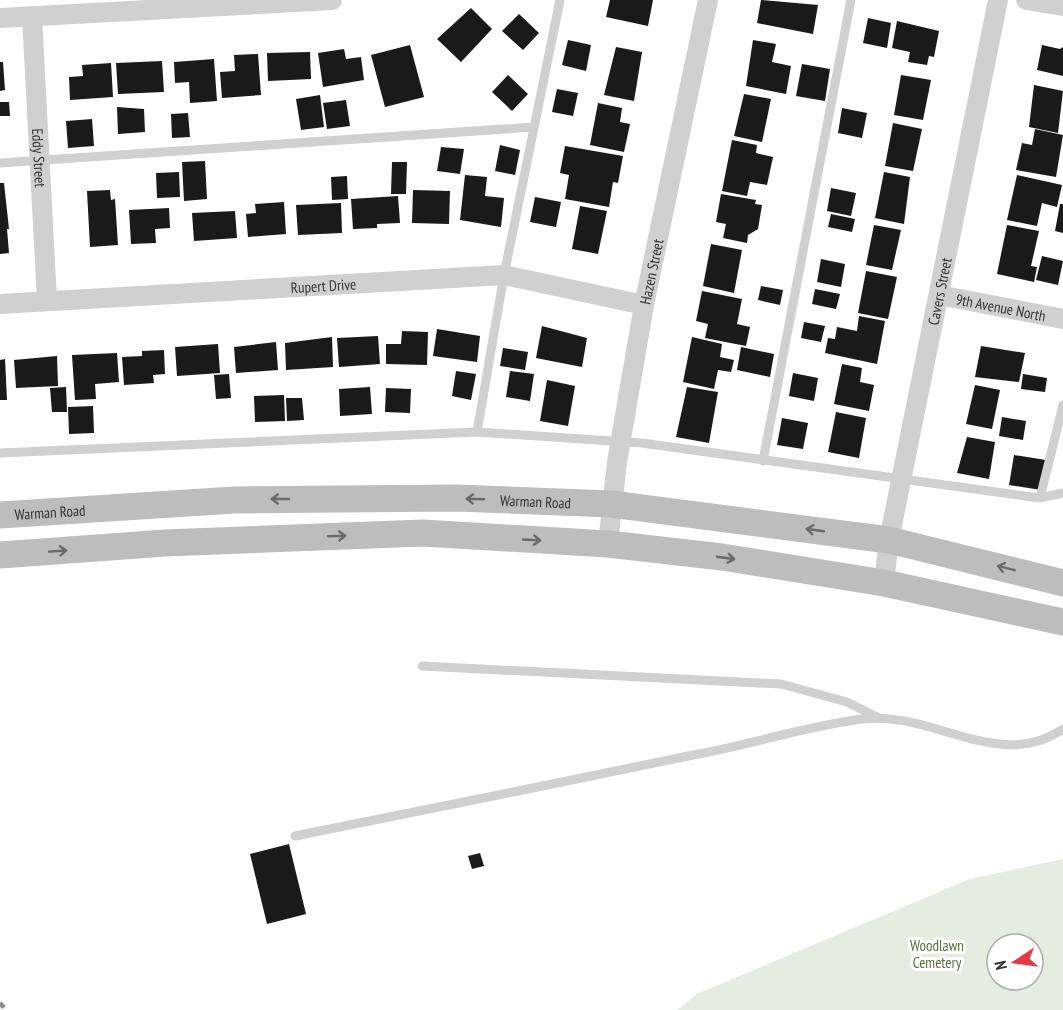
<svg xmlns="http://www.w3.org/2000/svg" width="1063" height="1010" font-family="'PT Sans Narrow',sans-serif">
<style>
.green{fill:#e6ecdf;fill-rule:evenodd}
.building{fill:#1a1a1a}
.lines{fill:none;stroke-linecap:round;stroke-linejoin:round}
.service{stroke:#d0d0d0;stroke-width:9}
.minor{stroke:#d0d0d0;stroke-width:20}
.secondary{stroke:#bdbdbd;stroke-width:27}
.rail{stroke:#888;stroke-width:4.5;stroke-dasharray:6 4.5;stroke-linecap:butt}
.oneway{stroke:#6a6a6a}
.labels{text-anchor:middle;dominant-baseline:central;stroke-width:6;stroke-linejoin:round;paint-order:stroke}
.street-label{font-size:15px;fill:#333;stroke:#fff}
.park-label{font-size:15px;fill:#56703f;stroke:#fff}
</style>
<rect width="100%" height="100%" fill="#fff"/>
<path class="green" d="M1063,859V1010H677L697,994L970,879ZM997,944H1033V980H997Z"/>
<path class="building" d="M610,0H653L648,26L606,17Z
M761,0L818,5L813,34L757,23Z
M471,8L492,29L461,62L437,39Z
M519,14L539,33L523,50L502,31Z
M868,18L891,23L887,48L863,43Z
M897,21L939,31L934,57L929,56L927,65L908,62L910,52L892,48Z
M568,40L591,45L586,71L562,65Z
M753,40L776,44L772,62L791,66L786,94L746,86Z
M410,45L424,97L385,107L371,55Z
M1042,45L1060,49L1063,47V76L1037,70Z
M616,47L642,52L634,101L604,95Z
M344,49L346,59L361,57L364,80L323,87L318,53Z
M310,52L311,79L268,81L267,53Z
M258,54L261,95L222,98L220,72L235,71L234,55Z
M214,59L217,101L190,103L189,82L175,83L174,62Z
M162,61L164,92L118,94L116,63Z
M0,62H3L5,90L0,91Z
M111,63L113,97L70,100L69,77L83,76L82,65Z
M802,64L830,69L825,101L796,96Z
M508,75L528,94L512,111L492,92Z
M901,75L931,80L923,120L894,115Z
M1034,85L1063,91L1058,133L1029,127Z
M557,89L578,93L573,116L552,112Z
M744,94L771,99L762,142L734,136Z
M320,95L324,127L301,130L296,99Z
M346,100L350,126L327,129L323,103Z
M0,102H9L10,116H0Z
M598,103L622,108L620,122L630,124L624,152L590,145Z
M117,107L144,109L145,132L118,134Z
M842,108L867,113L862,138L838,133Z
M188,113L190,137L172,138L171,114Z
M92,119L94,146L68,148L66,121Z
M893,123L922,129L913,171L885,166Z
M1035,129L1063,135L1056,177L1016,170L1022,143L1032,145Z
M732,140L757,145L756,153L773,157L767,185L750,182L747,196L722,191Z
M500,145L520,150L515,175L495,171Z
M565,146L623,156L618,183L613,182L609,207L565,199L569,175L560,173Z
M441,147L464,149L460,174L437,171Z
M205,161L207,199L184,201L182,162Z
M392,162H407L406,194H391Z
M179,172L180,197L157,198L156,173Z
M884,172L910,177L904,224L875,218Z
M465,175L487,177L485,196L504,198L501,227L460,220Z
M1017,175L1062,185L1057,207L1042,203L1037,226L1007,220Z
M347,176L348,199L332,200L331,177Z
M0,183H4L9,229H7L9,253L0,254Z
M831,188L856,193L851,216L827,211Z
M110,190L111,200L115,199L118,245L90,247L87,191Z
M413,190L450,191L449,224L412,223Z
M721,194L756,200L755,204L762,205L758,229L748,235L747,243L723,238L726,224L716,222Z
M398,196L400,223L377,224V228L353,229L351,199Z
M535,197L561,202L556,227L530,222Z
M284,202L286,234L248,237L246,214L256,213L255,204Z
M341,203L342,233L298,235L296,205Z
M1060,204H1063V233L1055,231Z
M580,206L607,211L598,254L572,249Z
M169,208L170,228L155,229L156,243L131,244L129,210Z
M235,211L237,238L194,241L192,213Z
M831,214L855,219L852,232L828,227Z
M874,225L901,230L892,270L866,265Z
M1007,225L1039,231L1031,266L1037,267L1034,282L997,274Z
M711,244L742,250L734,293L703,286Z
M1042,256L1063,261L1058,285L1036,280Z
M821,259L845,264L841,287L817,282Z
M866,271L897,277L888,319L858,313Z
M761,286L783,290L780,305L758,300Z
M815,289L840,294L836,309L812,304Z
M702,291L742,299L737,324L750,327L746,346L705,338L708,324L696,321Z
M859,316L885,321L877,364L825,353L828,338L835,339L837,327L857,331Z
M804,322L825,326L821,342L801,338Z
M542,326L587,338L582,367L536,358Z
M437,329L480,336L477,362L433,356Z
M402,331L428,332L427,365L386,364V344H401Z
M378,336L380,364L339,367L337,338Z
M332,337L333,367L286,370L285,343Z
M692,337L722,344L720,357L734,360L731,372L718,370L714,389L683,382Z
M276,342L278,370L236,373L234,347Z
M218,344L220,373L177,376L175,347Z
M981,346L1025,353L1019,382L975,377Z
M741,347L774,354L770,377L737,370Z
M503,348L528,352L525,370L500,366Z
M164,350L165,374L153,375L154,383L124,385L122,357L142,356V351Z
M117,353L119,382L95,384L96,399L75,400L72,355Z
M57,356L58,386L16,388L14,360Z
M5,359L7,400H0V360Z
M842,364L862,368L860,382L874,385L869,411L834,404Z
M456,371L476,374L471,400L452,396Z
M510,371L534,374L530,401L506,397Z
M793,373L818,378L814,401L789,396Z
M229,374L231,398L216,399L214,375Z
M1023,374L1047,378L1045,392L1021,389Z
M547,380L575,386L568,426L540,421Z
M975,385L1000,390L992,429L966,424Z
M66,387L67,412H52L50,388Z
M370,387L372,414L340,416L339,389Z
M687,387L718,392L709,443L676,437Z
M386,388L411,389L410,413L385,412Z
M284,395L285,421L255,422L254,396Z
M286,398H302L304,420L287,421Z
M93,406L94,433L69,434L68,407Z
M836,412L866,418L859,458L828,452Z
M1002,417L1026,421L1023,440L999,436Z
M782,418L808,423L803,449L777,445Z
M967,437L995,442L989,479L957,473Z
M1014,455L1046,460L1041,490L1009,485Z
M289,844L306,914L267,924L250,854Z
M480,853L484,866L472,869L468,856Z"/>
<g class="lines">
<path class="service" d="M0,163L534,127
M477,432L504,275L560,0
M0,453L477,432L642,443L1040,498L1063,493
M763,461L851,0
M1040,498L1063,405
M422,666L781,684L847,702L877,717
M295,836C429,809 564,782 698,754C753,744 807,726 862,719C932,710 999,773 1063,729"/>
<g class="minor">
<path d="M1026,0L1063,6"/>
<path id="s1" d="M32,17L47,300"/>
<path d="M0,18L332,0"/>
<path id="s2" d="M939,295L1063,319"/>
<path id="s3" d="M0,304L504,275L644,305"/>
<path id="s4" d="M608,544L617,462L644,305L708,0"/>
<path id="s5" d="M884,583L889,540L998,0"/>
</g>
<g class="secondary">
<path id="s6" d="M0,515L234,500L456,498L611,504L889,540L1063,583"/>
<path d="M0,555L165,543L423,533L608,544L722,557L884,583L1063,622"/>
</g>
<path class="rail" d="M0,1003L6,1010"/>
</g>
<defs><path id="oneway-shaft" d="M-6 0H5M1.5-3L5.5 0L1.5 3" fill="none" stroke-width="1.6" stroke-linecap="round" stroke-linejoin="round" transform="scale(1.5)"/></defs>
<g class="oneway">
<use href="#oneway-shaft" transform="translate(280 499) rotate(180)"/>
<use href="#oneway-shaft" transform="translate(475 499) rotate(-178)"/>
<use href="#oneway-shaft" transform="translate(815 530) rotate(-172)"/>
<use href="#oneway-shaft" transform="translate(337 536) rotate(-2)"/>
<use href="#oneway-shaft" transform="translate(532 540) rotate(3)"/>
<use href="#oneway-shaft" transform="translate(58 551) rotate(-4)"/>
<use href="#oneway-shaft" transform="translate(726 558) rotate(8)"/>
<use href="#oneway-shaft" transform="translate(1006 568) rotate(-166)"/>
</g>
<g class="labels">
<g class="street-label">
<text stroke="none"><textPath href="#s1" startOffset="141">Eddy Street</textPath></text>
<text stroke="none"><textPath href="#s4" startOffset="276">Hazen Street</textPath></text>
<text stroke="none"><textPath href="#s3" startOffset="324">Rupert Drive</textPath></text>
<text stroke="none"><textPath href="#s5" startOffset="297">Cavers Street</textPath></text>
<text stroke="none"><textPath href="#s2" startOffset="63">9th Avenue North</textPath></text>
<text stroke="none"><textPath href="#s6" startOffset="536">Warman Road</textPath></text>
<text stroke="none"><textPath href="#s6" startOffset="50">Warman Road</textPath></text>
</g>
<g class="park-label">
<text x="937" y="945">Woodlawn<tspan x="937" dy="17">Cemetery</tspan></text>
</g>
</g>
<g transform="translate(1015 962) rotate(257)"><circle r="28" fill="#ffffff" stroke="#adadad" stroke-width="1.5"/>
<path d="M0-4.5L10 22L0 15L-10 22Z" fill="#e63946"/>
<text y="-9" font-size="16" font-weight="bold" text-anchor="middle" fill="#333333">N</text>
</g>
</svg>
